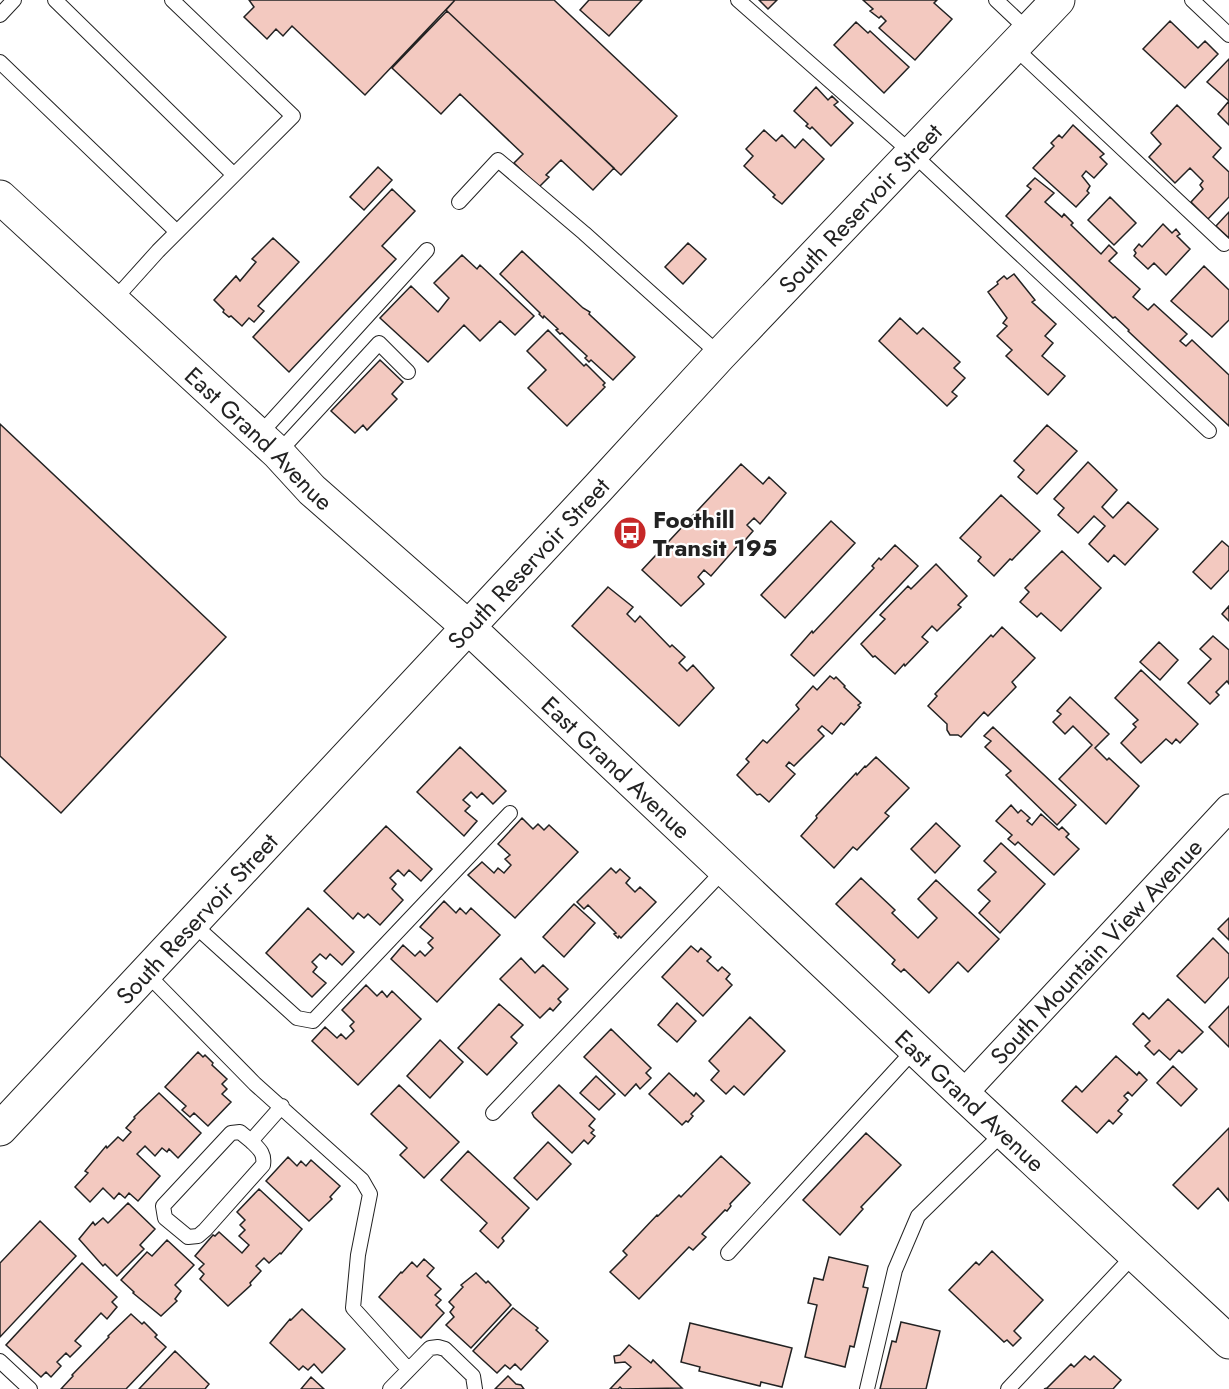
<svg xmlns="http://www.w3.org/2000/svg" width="1229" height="1389" font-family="Jost,sans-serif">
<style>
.building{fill:#f3c9c0;stroke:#222;stroke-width:1.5}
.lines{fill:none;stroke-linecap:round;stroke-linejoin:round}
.lane-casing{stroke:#222;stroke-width:16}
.street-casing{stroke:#222;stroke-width:29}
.secondary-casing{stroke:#222;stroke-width:35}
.primary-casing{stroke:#222;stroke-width:35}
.lane{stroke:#fff;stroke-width:14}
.street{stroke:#fff;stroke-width:27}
.secondary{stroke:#fff;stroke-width:33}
.primary{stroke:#fff;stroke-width:33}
.labels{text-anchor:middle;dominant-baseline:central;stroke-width:4.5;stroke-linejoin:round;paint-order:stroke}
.street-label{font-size:24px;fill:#222;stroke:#fff}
.poi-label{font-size:24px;font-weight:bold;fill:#222;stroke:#fff;text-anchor:start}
</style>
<rect width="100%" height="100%" fill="#fff"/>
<path class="building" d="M249,0H455L365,95L292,26L283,36L276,29L267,39L244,17L254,7Z
M455,0H554L677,116L621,175L446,10Z
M589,0H642L609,36L580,10Z
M759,0H777L768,9Z
M863,0H937L934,3L952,19L915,60L879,28L886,21L881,16L879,18L870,11L873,9Z
M447,11L614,168L593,190L561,160L546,175L549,177L539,187L514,163L523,154L460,94L441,114L392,68Z
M1170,21L1198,48L1205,41L1218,54L1185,88L1143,49Z
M856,22L868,33L870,31L884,44L909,67L884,93L834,45Z
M1229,59V125L1218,114L1229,101L1207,82Z
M816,87L828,100L832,96L838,102L834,105L853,123L831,146L812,127L810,129L806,126L808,124L794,111Z
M1177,105L1221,148L1213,157L1229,172V197L1208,219L1191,202L1203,189L1200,185L1203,181L1190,168L1175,183L1149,157L1161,144L1151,133Z
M1073,125L1104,154L1100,157L1107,164L1094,178L1086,171L1082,176L1090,186L1087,191L1089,193L1076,207L1033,168L1054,146L1051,143L1059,135L1062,138Z
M764,130L776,141L782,135L795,148L803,139L824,159L782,204L773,197L775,195L744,166L753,156L746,149Z
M378,167L392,180L364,210L350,197Z
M1035,178L1054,193L1045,202L1062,217L1064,214L1073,223L1071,225L1101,254L1109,245L1117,253L1109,261L1140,289L1133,297L1148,310L1154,304L1187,334L1180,341L1186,346L1192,340L1229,375V426L1128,331L1129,330L1115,317L1113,318L1006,216L1031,189L1027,186Z
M392,189L415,211L382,246L396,259L289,372L253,337Z
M1110,197L1136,223L1114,245L1088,220Z
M1229,212V238L1216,226Z
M1163,224L1172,233L1176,229L1180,234L1177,236L1190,249L1166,275L1154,263L1148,269L1134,256L1136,253L1134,250L1139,244L1142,247Z
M273,238L299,262L258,306L264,311L254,322L249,318L242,326L231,316L229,317L223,312L224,310L214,300L236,276L240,281L256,262L252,259Z
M688,243L706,259L683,284L665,267Z
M522,251L583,308L590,312L589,314L635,357L613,380L591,360L589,362L585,358L587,356L562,333L560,334L556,330L558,329L544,316L543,318L539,314L540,313L500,274Z
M462,255L477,269L480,265L534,316L515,335L500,321L480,341L464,325L428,362L380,318L411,286L438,312L449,298L434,283Z
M1204,266L1229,290V320L1212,337L1171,301Z
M1014,274L1035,300L1032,302L1056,324L1045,336L1053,343L1042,356L1065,376L1048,395L1006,356L1012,350L997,336L1007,326L1003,323L1007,318L988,292L998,284L997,282L1004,276L1007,279Z
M900,318L917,334L923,328L960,362L954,368L965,378L952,392L957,396L947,406L879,341Z
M548,330L584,366L586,364L605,383L603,385L605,387L567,426L528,388L546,370L527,351Z
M380,360L403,382L392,394L397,399L367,430L363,425L355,433L331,411Z
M0,424L226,637L61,813L0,756Z
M1047,425L1077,451L1037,494L1018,477L1024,470L1014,461Z
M1088,462L1117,490L1102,507L1113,518L1128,502L1158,529L1125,565L1114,555L1108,562L1089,544L1105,526L1094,516L1078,533L1058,515L1064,508L1054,499Z
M741,464L763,484L769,477L786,493L760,524L754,518L747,525L753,531L741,545L740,543L711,576L704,570L698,577L704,584L681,606L642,570Z
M1001,495L1040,531L1012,560L1010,559L994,576L978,561L981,557L960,538Z
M831,521L855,543L785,618L761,595Z
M1222,541L1229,547V570L1211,589L1193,572Z
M895,545L918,566L814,676L791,655L812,631L813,633L874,568L872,566L879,558L881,560Z
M1062,551L1101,588L1061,631L1041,613L1037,617L1020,602L1029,592L1025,588Z
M936,564L967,596L958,605L961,607L937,631L932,626L922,637L928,642L905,666L904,664L895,674L875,656L873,657L861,644L885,619L880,615L908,586L911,589Z
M608,587L633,607L627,614L635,622L640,616L670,647L672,645L685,657L679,663L687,671L693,665L714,688L679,726L572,626Z
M1229,606V621L1222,614Z
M1002,627L1035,658L1012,682L1016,687L988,716L984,712L961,737L958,735H950L947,730V724L928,706L937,696L935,694L991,635L993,637Z
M1213,636L1229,650V684L1227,681L1216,692L1219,695L1210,704L1188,683L1211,659L1200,649Z
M1159,642L1178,660L1160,680L1140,662Z
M1141,670L1198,724L1180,743L1176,739L1172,744L1166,739L1141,763L1121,743L1136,727L1133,724L1138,720L1115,698Z
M830,676L834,679L836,677L845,686L844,687L861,703L858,705L860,707L844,725L841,723L832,734L822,726L818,730L824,736L794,766L789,762L786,766L795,774L769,802L760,794L757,795L737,775L749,762L746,759L763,740L767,743L799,709L796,705L813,686L817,690Z
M1070,697L1109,734L1095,748L1107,760L1109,758L1139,786L1106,824L1059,779L1092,745L1073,726L1065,734L1053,722L1061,714L1057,711Z
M993,727L1076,805L1057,825L1013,782L1006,775L1011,771L985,747L991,741L984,736Z
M460,747L506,791L493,804L482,793L477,798L471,792L463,800L470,806L465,811L477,821L464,836L417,792Z
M876,757L909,788L885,813L889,816L857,850L853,847L834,868L801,836L817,818L816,816L856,773L857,775L865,766L866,767Z
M1011,805L1018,813L1021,810L1030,818L1027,821L1032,825L1041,814L1059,830L1062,827L1069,834L1066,837L1079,849L1054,875L1018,842L1015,845L1008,839L1012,835L996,821Z
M522,818L533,829L538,824L544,830L549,825L578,852L515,918L468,875L482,862L494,873L498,868L504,873L511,865L505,859L510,855L498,844Z
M936,823L960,846L935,873L911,849Z
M386,826L432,869L421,881L409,870L404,876L398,870L390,878L396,884L392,889L403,900L380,925L368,914L364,918L358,913L353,919L324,891Z
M1001,843L1045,884L1000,933L979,913L990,901L978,890L996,872L984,861Z
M611,868L616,873L620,869L630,878L626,883L635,892L640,887L656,902L621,938L619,936L618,938L614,934L616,933L588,905L584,909L577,902Z
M861,878L895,910L892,913L918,938L937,918L918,899L936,880L999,939L968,972L958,962L929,993L904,969L901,972L892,964L895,960L836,904Z
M444,901L456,913L460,908L466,914L471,908L500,935L437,1002L391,959L403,945L415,956L420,951L425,956L433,948L428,943L433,938L420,927Z
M574,904L595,923L564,957L543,937Z
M308,908L354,952L342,965L330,954L326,959L320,954L312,962L317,967L313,972L326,983L312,997L266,953Z
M1229,918V940L1218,929Z
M1213,938L1229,954V977L1205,1003L1177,976Z
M691,946L698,952L701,948L711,957L707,961L718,971L722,967L730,974L726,979L732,985L703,1016L662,977Z
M521,958L535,973L543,965L568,989L558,999L561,1002L553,1011L550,1008L540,1018L500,979Z
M366,985L377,996L382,991L387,997L392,991L421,1019L358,1085L312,1041L325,1027L337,1038L341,1034L346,1039L354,1031L350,1026L354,1022L342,1010Z
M1168,999L1203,1032L1182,1053L1179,1050L1170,1060L1159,1050L1154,1055L1145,1046L1150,1041L1133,1024L1143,1013L1149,1019Z
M677,1003L696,1021L677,1042L658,1025Z
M499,1004L523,1025L511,1037L517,1043L487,1075L458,1048Z
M1229,1006V1047L1209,1027Z
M750,1017L785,1051L744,1095L734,1086L726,1094L711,1080L719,1071L709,1061Z
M611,1029L651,1068L646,1073L651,1078L640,1089L636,1084L625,1096L584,1057Z
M440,1040L463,1062L430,1098L407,1076Z
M198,1052L203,1057L205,1055L213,1063L212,1065L227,1079L222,1084L227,1089L222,1094L231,1102L208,1126L194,1113L190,1117L182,1110L186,1106L165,1087Z
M1116,1056L1137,1075L1139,1072L1147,1080L1132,1096L1128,1092L1124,1096L1128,1100L1118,1111L1122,1114L1113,1124L1109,1120L1097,1133L1062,1101L1076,1086L1082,1092Z
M1173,1066L1197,1089L1181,1106L1157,1083Z
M669,1073L694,1096L696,1093L704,1101L691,1114L693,1116L688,1122L686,1121L682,1125L649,1094Z
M596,1076L615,1094L599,1110L580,1093Z
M399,1085L459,1142L424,1178L400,1155L407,1148L371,1114Z
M559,1085L595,1119L589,1126L594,1130L591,1133L595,1136L588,1144L584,1140L572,1153L534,1117L532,1113Z
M159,1093L201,1133L178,1158L169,1149L167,1152L162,1148L155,1156L145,1146L137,1154L160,1176L138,1201L129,1193L125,1198L119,1193L114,1199L103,1188L90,1202L75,1187L88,1173L85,1171L106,1146L107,1148L118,1137L123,1141L131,1132L126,1128L135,1118L134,1117Z
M1229,1128V1201L1218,1188L1198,1209L1173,1185Z
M866,1133L901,1165L861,1207L863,1209L840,1235L803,1200Z
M548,1142L571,1164L537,1200L514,1178Z
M468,1151L529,1208L502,1238L504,1241L498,1248L480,1231L487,1223L441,1180Z
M721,1156L750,1183L730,1204L731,1206L727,1211L725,1210L702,1234L706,1237L693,1250L689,1247L639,1299L610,1272L627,1255L623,1251L657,1215L658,1216L679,1195L681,1197Z
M288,1157L297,1166L301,1161L306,1166L311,1160L340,1186L330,1197L332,1199L309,1221L266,1181Z
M259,1189L302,1229L281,1254L280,1253L269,1263L264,1258L256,1266L261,1271L250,1283L251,1285L228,1306L200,1279L204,1274L199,1269L204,1264L195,1256L213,1235L215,1236L219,1232L242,1253L249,1245L239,1236L245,1230L240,1225L245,1220L237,1212Z
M128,1203L155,1229L140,1245L144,1249L117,1276L105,1264L103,1266L79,1239L93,1222L95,1225L103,1218L108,1223Z
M40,1221L76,1256L0,1337V1263Z
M167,1240L194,1265L175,1285L181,1291L175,1299L177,1301L161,1316L133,1293L134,1292L121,1280L147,1252L152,1256Z
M992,1251L1043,1300L1014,1331L1021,1338L1013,1346L1007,1340L1004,1342L949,1290L976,1262L979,1265Z
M829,1257L868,1266L863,1287L868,1288L854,1347L850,1346L845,1367L805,1357L817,1305L808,1303L814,1278L823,1280Z
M424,1259L434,1268L427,1276L441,1289L435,1295L441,1300L436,1305L444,1313L421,1338L379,1297L401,1272L402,1273L412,1262L417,1267Z
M82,1263L117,1297L112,1302L117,1307L107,1319L101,1313L75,1341L81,1346L70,1357L66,1353L57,1362L61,1366L51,1377L46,1372L41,1377L6,1345Z
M476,1273L486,1283L488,1281L511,1305L471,1348L446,1325L454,1317L450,1312L454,1307L449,1302L463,1287L461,1285Z
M513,1308L538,1328L536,1330L548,1341L521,1370L515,1364L510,1369L505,1365L497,1373L473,1351Z
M302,1309L345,1349L322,1373L314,1364L308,1370L303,1366L299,1370L270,1343L290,1319L291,1320Z
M131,1314L142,1324L144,1322L157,1335L155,1337L166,1347L126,1389H61L73,1376L72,1375L109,1337L108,1336Z
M901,1322L940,1331L926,1389H880L892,1341L896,1342Z
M690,1323L792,1348L782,1387L761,1382L760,1386L699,1371L700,1367L681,1362Z
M629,1345L651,1363L653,1360L682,1388L622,1389L620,1387L618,1389H610L631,1367L625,1362L615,1363L614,1356L620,1355Z
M175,1351L209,1384L205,1389H139Z
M1085,1356L1090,1360L1094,1356L1121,1380L1113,1389H1044L1047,1388L1071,1364L1074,1367Z
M508,1376L516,1384L521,1385L524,1389H495Z
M311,1377L324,1389H301Z"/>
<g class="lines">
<g class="lane-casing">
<path id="lane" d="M55,0L234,175
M738,0L913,154L1209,431
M996,0L1029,31
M1192,0L1229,35
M0,15L14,0
M1014,47L1224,244
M0,62L177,232
M459,202L498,160L584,233L720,355
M113,301L158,251L293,116L172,0
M259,435L427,250
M278,453L379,343L408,372
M192,923L297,1018L313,1021L510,813
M146,973L255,1084L362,1180L370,1194L358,1255L353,1308L408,1369
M493,1113L725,869
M251,1141L240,1132L231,1133L163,1206L165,1218L188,1237L198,1236L205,1230L263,1165C265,1153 259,1149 251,1141L282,1106
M728,1253L915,1049
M0,1361L30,1389
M390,1389L426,1352L430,1348L438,1347L445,1349L473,1376L475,1389
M867,1389L895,1270L918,1216L1004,1132
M1008,1389L1135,1254"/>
</g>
<g class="street-casing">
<g id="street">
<path id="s1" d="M963,1094L1229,808"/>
</g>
</g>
<g class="secondary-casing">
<g id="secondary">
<path id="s2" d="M0,197L278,453L312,490L468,627L963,1094L1229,1342"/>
</g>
</g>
<g class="primary-casing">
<g id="primary">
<path id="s3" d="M0,1129L598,488L720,355L1058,0"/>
</g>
</g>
<use href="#lane" class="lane"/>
<use href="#street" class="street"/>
<use href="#secondary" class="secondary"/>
<use href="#primary" class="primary"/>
</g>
<defs>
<g id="bus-disc" transform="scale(1.725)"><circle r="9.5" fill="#c62828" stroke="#fff"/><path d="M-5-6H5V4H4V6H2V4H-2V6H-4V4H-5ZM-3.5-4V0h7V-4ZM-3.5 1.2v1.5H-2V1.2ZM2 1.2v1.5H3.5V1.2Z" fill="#fff"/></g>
</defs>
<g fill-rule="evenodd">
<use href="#bus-disc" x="630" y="533"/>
</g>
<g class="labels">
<g class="street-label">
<text stroke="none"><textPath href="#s3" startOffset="1260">South Reservoir Street</textPath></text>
<text stroke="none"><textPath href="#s2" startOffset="354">East Grand Avenue</textPath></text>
<text stroke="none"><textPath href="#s3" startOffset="774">South Reservoir Street</textPath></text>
<text stroke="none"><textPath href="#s2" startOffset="840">East Grand Avenue</textPath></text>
<text stroke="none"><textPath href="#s3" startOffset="288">South Reservoir Street</textPath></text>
<text stroke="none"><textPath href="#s1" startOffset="195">South Mountain View Avenue</textPath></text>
<text stroke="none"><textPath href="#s2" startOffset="1326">East Grand Avenue</textPath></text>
</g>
<g class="poi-label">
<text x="653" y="519">Foothill<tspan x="653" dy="28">Transit 195</tspan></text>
</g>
</g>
</svg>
